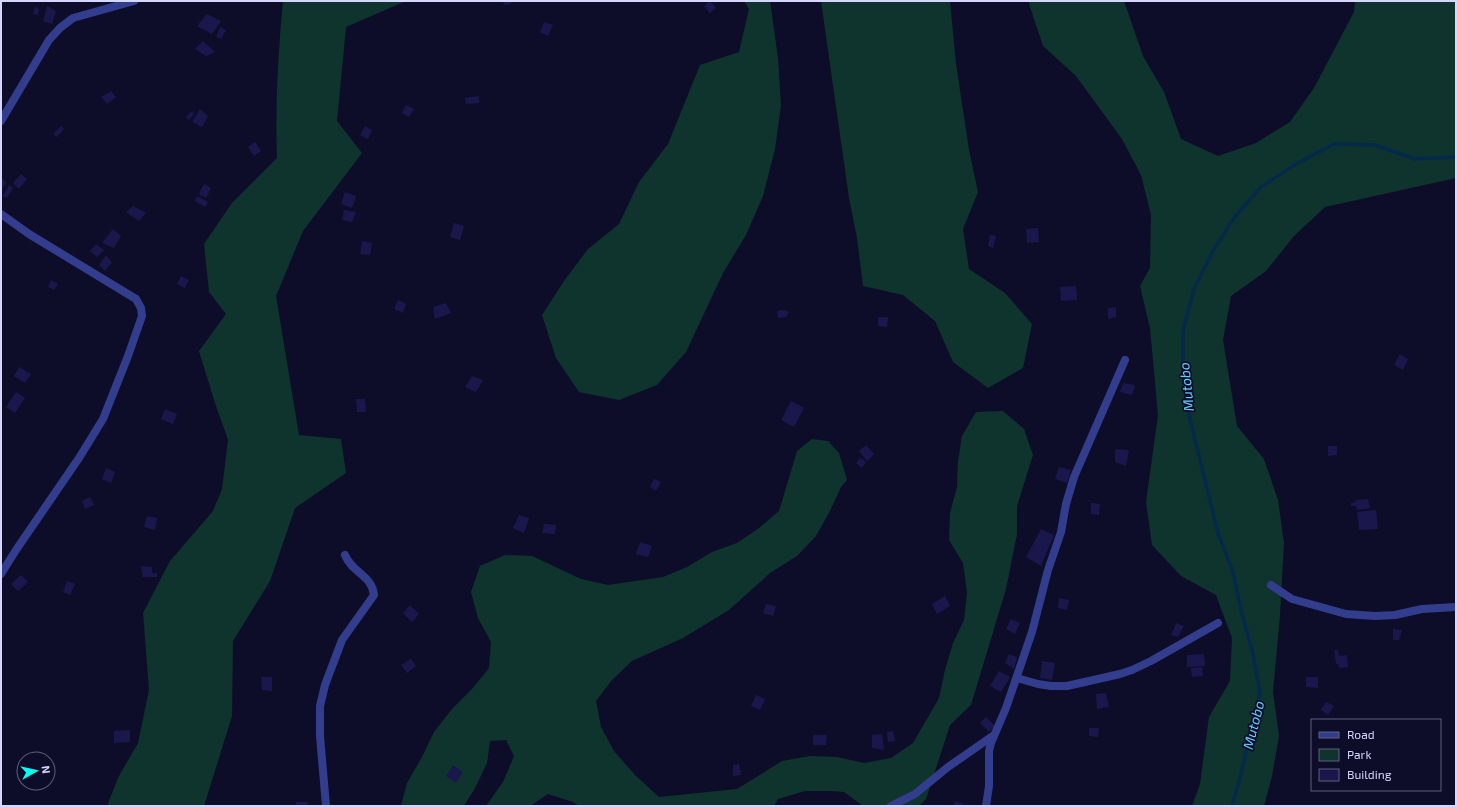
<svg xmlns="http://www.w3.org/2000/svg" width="1457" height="807" font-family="'Exo 2',sans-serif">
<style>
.green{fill:#0f342d}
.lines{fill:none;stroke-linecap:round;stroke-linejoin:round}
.stream{stroke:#04294b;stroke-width:3.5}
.building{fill:#1a174c}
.street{stroke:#333d8d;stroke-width:8}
.labels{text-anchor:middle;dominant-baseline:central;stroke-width:3.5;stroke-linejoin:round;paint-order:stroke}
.water-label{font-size:14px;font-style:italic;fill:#63ceff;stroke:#0e0d29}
</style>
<rect width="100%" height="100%" fill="#0e0d29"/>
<path class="green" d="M283,1H406L346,27L337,121L362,153L303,231L276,296L299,435L341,439L346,473L295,508L270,581L233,641L232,716L204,806H107L119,776L138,743L149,690L143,613L170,561L213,511L222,489L228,440L215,403L199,351L226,314L209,292L204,244L232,203L277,158C275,105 278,53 283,1Z
M744,1H770L778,58L781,105L775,149L763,196L746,235L723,273L686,352L657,385L619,400L579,392L556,358L542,315L564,281L588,249L619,224L639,182L668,144L700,65L739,52L749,9Z
M821,1H950L956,64L969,150L978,192L963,229L969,269L1005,293L1032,324L1023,368L988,388L953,362L935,321L903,295L863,286L857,238L849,198Z
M1029,1H1124L1143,56L1164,92L1181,139L1218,156L1256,143L1290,122L1314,88L1354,12L1355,1H1456V178L1325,207L1294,236L1266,271L1231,296L1223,340L1237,426L1264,459L1278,500L1284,543L1280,615L1273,692L1279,736L1272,776L1264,806H1192L1200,784L1209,717L1230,681L1232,638L1216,595L1181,576L1152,545L1146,502L1158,415L1150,328L1140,286L1150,268L1151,215L1141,175L1122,139L1076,76L1043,46L1030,7Z
M1003,411L1024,429L1033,455L1017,506V534L1006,589L971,705L950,725L926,799L919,806H863L844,792L831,791H805L778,799L774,806H579L573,802L548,794L530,806H486L503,782L514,756L506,740L490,741L487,763L475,788L464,806H401L407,783L422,757L434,732L452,709L472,689L489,668L491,642L478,618L471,592L480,566L505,555L532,556L581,579L608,585L663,577L687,567L712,552L737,543L759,528L779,511L797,451L812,439L828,441L839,453L847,480L841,487L830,511L816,536L797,556L770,573L729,610L683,638L632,661L612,680L596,701L601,727L614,751L635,775L659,797L737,789L782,761L810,756L837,757L864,763L891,758L913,743L939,698L945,670L953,643L964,620L967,593L963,563L949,540L950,513L957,487L958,461L962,436L976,412Z"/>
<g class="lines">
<path class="stream" d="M1232,806L1241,774L1260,693L1253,654L1241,610L1233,572L1218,533L1189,415L1183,372V331L1194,289L1213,251L1234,218L1261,187L1296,164L1334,144L1375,145L1415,159L1456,157"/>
</g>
<path class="building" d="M503,1H511V4L504,5Z
M710,1L716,8L710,13L704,6Z
M47,6L56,11L52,24L43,21Z
M35,7L39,9L38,15L33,14Z
M207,14L221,21L212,34L197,26Z
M544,22L553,25L548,36L540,32Z
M220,27L226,30L221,39L216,37Z
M203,41L215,52L206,56L195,49Z
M111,91L116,97L107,104L101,97Z
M479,96V103L466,104L465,98Z
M406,105L414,109L409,117L402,113Z
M200,109L208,116L202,127L192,122Z
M192,111L194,114L189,120L186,117Z
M61,126L64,129L57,137L53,134Z
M365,126L372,130L368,139L360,135Z
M255,142L261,151L254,156L248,147Z
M21,174L27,179L19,189L13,183Z
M3,179L6,183L1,190V181Z
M204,184L211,188L206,198L199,194Z
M9,185L13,188L7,198L3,196Z
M345,192L356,196L352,208L341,204Z
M197,196L208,202L205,207L195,201Z
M133,206L146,213L139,221L126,212Z
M344,210L356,212L352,222L342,220Z
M454,223L464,226L460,240L450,237Z
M1038,228L1039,242L1027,243L1026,229Z
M113,229L121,236L114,248L102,243Z
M990,235L996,236L993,248L988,246Z
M362,241L372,243L370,255L360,254Z
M96,244L104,250L97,257L90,251Z
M106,255L112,262L105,271L99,265Z
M181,276L189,280L185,288L177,284Z
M51,280L58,284L54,290L48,287Z
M1076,286L1077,300L1061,301L1060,287Z
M398,300L406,304L403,313L394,309Z
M446,303L451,313L435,319L433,307Z
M1116,307V317L1108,319V308Z
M784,310L789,312L786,317L778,318L777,311Z
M878,317H888L887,327L878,326Z
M1400,354L1408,359L1403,370L1394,365Z
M19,367L31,374L25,383L14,376Z
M472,376L483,380L476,392L465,387Z
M1123,383L1135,385L1132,395L1120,392Z
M16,392L25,398L15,413L6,407Z
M356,399H365L366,412H357Z
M791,401L804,408L794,427L781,420Z
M165,409L177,414L173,424L161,419Z
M866,445L874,454L867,461L859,451Z
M1328,446H1337V455L1328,456Z
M1115,449L1129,450L1126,466L1115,462Z
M860,458L866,462L862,468L856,463Z
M1059,467L1071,470L1067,483L1055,479Z
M106,468L115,472L111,483L102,479Z
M654,479L661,482L656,491L650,487Z
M90,497L94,505L85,509L82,501Z
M1368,499L1370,508L1357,510L1356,506H1351V503L1356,502L1355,500Z
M1091,503L1100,504L1099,515L1091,514Z
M1376,510L1378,529L1359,530L1357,512Z
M519,515L529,518L524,533L513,528Z
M147,516L157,518L155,530L144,527Z
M544,524L556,525L555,534L542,533Z
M1041,529L1054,535L1041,566L1026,557Z
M640,542L652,546L648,557L636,554Z
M141,566L152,567V573H157V577H143Z
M21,575L28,582L18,591L11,584Z
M67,581L75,584L70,595L63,592Z
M945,596L950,606L937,614L932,604Z
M1059,598L1069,600L1067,610L1058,608Z
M766,604L776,606L773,616L763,613Z
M410,605L419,614L412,622L403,613Z
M1011,619L1020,623L1015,634L1006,629Z
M1176,623L1184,626L1178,637L1171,635Z
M1393,629L1402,630L1399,640H1393Z
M1334,650H1338L1339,656L1347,655L1348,667L1339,668L1338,664H1336Z
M1009,654L1017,657L1014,669L1005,663Z
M1204,654L1205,666L1187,667V655Z
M411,659L416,666L407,673L401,665Z
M1042,661L1055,663L1052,680L1040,678Z
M1202,667L1203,676L1192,677L1191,668Z
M999,671L1010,677L1001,692L990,686Z
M261,677H272V691L262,690Z
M1306,677H1318V688L1306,687Z
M1106,693L1109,707L1097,709L1096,694Z
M756,695L765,699L760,710L751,706Z
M1326,702L1334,706L1328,715L1321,710Z
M986,717L995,726L989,732L980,723Z
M1089,728H1099L1098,737L1089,736Z
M130,730V742L114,743V731Z
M893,731L895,741L888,742L887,732Z
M882,734L884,750L872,748V735Z
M813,735H827L826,745H813Z
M739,764L741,775L733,776V765Z
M453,765L463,772L456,783L446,776Z
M955,801L968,806H953Z
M296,802H307L308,806H296Z"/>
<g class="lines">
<path class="street" d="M1,121L49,40L60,28L73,18L134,1
M1,214L29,234L136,299L141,308L142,316L128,356L103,419L79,458L16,550L1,574
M1271,585L1292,599L1346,614L1375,616L1395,615L1422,609L1456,607
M1017,678L1038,684L1051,686H1067L1120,674L1132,670L1151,661L1218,623
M326,806L320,736V706L325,685L342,640L374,595C372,575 352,573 345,555
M891,806L915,794L948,767L994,735
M986,806L989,786V751L991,743L1006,708L1032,632L1048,570L1061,532L1066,504L1074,477L1125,360"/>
</g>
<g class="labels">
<g class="water-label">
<text transform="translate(1186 387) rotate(-96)">Mutobo</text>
<text transform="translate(1253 725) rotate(-76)">Mutobo</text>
</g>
</g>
<rect width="1457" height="807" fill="none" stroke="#d5d7ff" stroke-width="4"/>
<rect x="1311" y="719" width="130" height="72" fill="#0e0d29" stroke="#5e5e7f"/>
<rect x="1319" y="732" width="20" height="6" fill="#333d8d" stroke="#5e5e7f"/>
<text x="1347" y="739" font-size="12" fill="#d5d7ff">Road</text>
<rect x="1319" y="749" width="20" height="12" fill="#0f342d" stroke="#5e5e7f"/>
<text x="1347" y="759" font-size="12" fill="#d5d7ff">Park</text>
<rect x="1319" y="769" width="20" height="12" fill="#1a174c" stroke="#5e5e7f"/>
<text x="1347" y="779" font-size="12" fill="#d5d7ff">Building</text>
<g transform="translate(36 771) rotate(82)"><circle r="19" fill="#0e0d29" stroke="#5e5e7f"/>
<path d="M0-3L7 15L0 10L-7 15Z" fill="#01fff3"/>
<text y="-6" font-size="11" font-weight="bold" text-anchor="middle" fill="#d5d7ff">N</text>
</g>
</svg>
